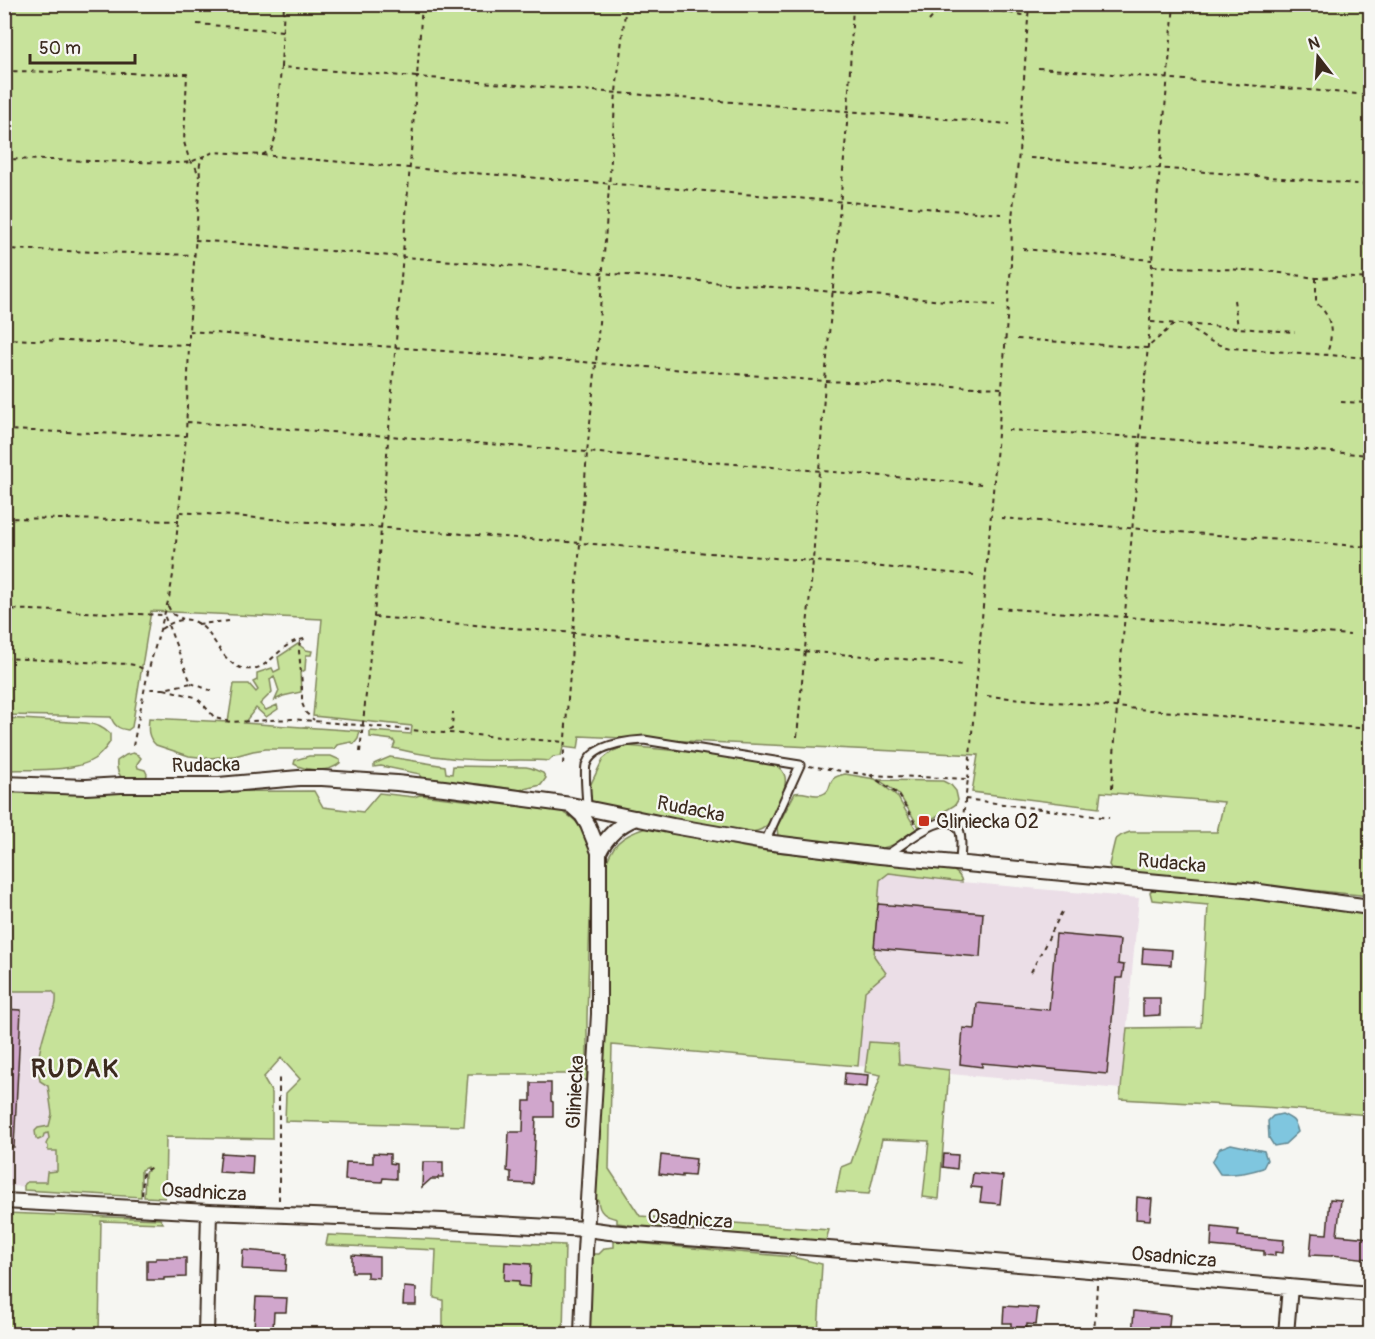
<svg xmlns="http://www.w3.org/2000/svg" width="1375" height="1339" font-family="Pangolin,sans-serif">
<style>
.built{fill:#ebdee7}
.green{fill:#c6e299;stroke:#80865c;stroke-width:1.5}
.water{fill:#7fc6df;stroke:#648892;stroke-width:1.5}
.building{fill:#d0a6cc;stroke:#3b2a1e;stroke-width:1.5}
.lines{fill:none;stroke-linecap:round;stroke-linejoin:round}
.service-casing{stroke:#3b2a1e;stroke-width:11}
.minor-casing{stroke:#3b2a1e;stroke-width:18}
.path{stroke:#3b2a1e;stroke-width:2;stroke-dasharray:4.5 4.5;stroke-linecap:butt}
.service{stroke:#f6f6f2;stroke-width:7}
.minor{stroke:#f6f6f2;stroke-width:14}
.poi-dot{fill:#c8321e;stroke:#f6f6f2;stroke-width:2}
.labels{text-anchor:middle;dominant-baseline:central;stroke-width:4.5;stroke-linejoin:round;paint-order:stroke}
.street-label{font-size:20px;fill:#3b2a1e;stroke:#f6f6f2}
.poi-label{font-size:20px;fill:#3b2a1e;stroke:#f6f6f2;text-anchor:start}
.district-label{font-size:26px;font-weight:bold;letter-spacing:1.5px;fill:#3b2a1e;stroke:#f6f6f2}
</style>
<rect width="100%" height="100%" fill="#f6f6f2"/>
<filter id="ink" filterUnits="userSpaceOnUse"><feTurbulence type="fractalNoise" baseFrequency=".0167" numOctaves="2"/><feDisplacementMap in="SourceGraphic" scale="12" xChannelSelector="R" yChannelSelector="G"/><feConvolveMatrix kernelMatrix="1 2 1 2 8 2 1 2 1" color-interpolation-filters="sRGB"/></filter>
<g filter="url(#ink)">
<path class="built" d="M889,873L962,882L1139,898L1121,1089L858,1066L865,990L885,973L874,956L880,880Z
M72,990L61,1188L5,1186V991Z"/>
<path class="green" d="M5,5H1370V896L1112,870L1109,865L1115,840L1122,835L1130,832H1217L1224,802L1101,792L1099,808L972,792L978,755L580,736L578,749L563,747L561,756L553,757L549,761C525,759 501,761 478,760C449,759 421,755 393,748L395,743L393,740L370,737V731L411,734L412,726L313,716L322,619L151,611L132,727L128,730C119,729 114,726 111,717L5,715Z
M298,644L306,650L312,651L311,655H306L305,670L300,673L301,692L283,696L275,700L279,691L274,676L270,679L272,692L260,704L266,710L277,705L278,709L266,717L256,708L244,723L360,731L358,739L354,744L351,742L337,745L334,749H266L253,751L235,756L209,758L189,756L156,745C147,737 148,729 149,718L228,722L234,684H249L256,692L258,690L253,682L257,680V673L272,668L274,672L280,669L278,657Z
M5,718L86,723C96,724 103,727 110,734V742C106,748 100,755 94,759C73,773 29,769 5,770Z
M627,746L762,759C792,769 788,781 778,806C774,814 771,824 762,829C757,832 750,832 744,833L593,804L589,798L588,790L603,759L613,751Z
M133,753L138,755L141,758L137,764L138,768L145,770L147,774L146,779H123C118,774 116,769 117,761L126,755Z
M309,756H331L340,760V763C329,773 306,771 294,764L295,760Z
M390,757L445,766L446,773L452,774L453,766L526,767L531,768L543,773L546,778L541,785L520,790L487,785L420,779V774L381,766L374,767V764L376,763Z
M845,774L875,779L897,796L916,829L893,845L876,850L778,837L777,827L795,793C804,790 816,799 825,793C834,788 824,778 845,774Z
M879,780L943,781L951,785L956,791L958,800L955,805L919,827L899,794Z
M314,791L323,807L363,812L379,793L414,797L420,795L561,811C579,820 584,831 592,849L587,1017V1081L573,1074H468L464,1126L285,1121L286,1093L300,1079L281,1058L263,1078L272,1093V1139L166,1137L165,1198L144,1197L145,1172L148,1171L147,1167L141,1170V1197L24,1190V1185L27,1182H46L47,1172L57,1171V1151H48V1146L46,1144L49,1138L48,1133L44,1134L43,1138L38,1140L36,1138L35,1131L38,1128L49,1126L52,1114L48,1086L40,1081C35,1061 42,1040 48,1021C52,1008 57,1011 56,995L52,991H5L4,792Z
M646,828L759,850L954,871C959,874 961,877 962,882L889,873L880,880L874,956L886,973L865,991L858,1066L612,1045L609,1169L640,1216L829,1230L826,1240L818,1248L636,1229L625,1224L617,1223V1219C605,1216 599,1213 598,1200H593L604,871C611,845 620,836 646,828Z
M1168,888L1370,912V1115L1262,1107L1120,1099L1127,1028L1201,1027L1208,905L1152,900L1150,892L1152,890H1162Z
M869,1042L898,1044L899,1064L949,1070L939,1199L923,1197L929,1141L882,1139L869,1194L836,1192L841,1167L851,1163L881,1075L865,1072Z
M5,1213L160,1219L163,1223L101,1221L99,1334H5Z
M328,1235L565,1245L563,1334H443V1300L434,1298L436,1250L326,1245Z
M614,1241L793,1257L822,1264L818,1334H589L591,1254H599L605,1248L614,1247Z"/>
<path class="water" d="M1282,1114C1293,1119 1295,1120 1298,1132L1285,1144L1274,1146L1269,1138L1268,1121L1273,1116Z
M1231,1144L1264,1151L1267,1160L1263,1168C1248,1173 1235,1175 1220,1174L1212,1162L1220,1148Z"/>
<path class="building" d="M878,904L983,913L980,957L874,948Z
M1056,934L1120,940L1118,964L1124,965L1122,978H1116L1107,1074L982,1063V1067L960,1064L963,1028L975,1029L977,1003L1049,1010Z
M1143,948L1172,950L1171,965L1142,963Z
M1143,998H1160V1015L1143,1016Z
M4,1009L21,1010L14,1147H4Z
M845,1073L868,1075L867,1087L844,1085Z
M531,1083H551V1101L553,1102V1117H536L533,1184L511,1183V1172L507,1171L509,1132H523L524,1101H531Z
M221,1153L253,1155L252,1174L219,1172Z
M373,1153L390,1154V1163L396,1164V1179L383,1178L382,1182L345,1180L346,1162L373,1163Z
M944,1154L958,1155L957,1169L943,1167Z
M661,1155L696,1159L694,1176L682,1175V1177L659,1174Z
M423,1162H443V1177H438V1179H431L422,1187Z
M973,1173L1003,1176L1000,1204L980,1202L982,1188L971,1187Z
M1137,1197L1152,1199L1150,1220L1136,1219Z
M1330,1199L1341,1200L1337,1235L1370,1238L1369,1259L1332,1255V1256L1310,1255L1312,1233L1327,1234Z
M1212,1227L1239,1230L1238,1236L1284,1240L1283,1253L1275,1252V1256L1264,1255V1251L1211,1246Z
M243,1250L287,1254L286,1271L242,1269Z
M352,1255L379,1257V1278L367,1277V1272H352Z
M156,1258H186V1277L164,1278V1280H147V1260H156Z
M505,1262L531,1264L530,1287L519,1286V1281L504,1280Z
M404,1287L416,1288V1305H403Z
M256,1297L287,1298L286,1312H274L273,1329L254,1328Z
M1004,1306L1038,1308L1036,1325L1027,1324L1026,1335H1011V1323H1003Z
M1134,1311L1170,1315L1168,1335H1132Z"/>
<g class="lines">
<g class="service-casing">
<path id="service" d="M587,808C587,799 584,773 586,765C592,745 627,741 644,740L800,765L765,842
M886,855C901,848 947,804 959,830C963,837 960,855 960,863"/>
</g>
<g class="minor-casing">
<path id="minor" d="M4,784L86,787L121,785H219L299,778H322L397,783L444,788L571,805L673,826L765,842L880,856L1245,890L1370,907
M571,805L582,815L588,825L599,852V1014L585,1251L582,1334
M599,852C607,836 620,824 636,818
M4,1201L209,1212L443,1221L587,1229L609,1232L983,1261L1370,1294
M206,1334L209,1212
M1286,1334L1290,1287"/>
</g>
<path class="path" d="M965,4L1027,16
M163,10L164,4
M929,21L944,4
M197,24L283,31
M281,67L284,4
M1038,68L1370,95
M4,71L187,74L184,142L189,159L196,168L199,177
M209,154L214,152L262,155L271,150L276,136L281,67L417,77L422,4
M262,155L409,168L1002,214
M1030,158L1370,185
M4,159L182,163L191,162L204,156
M195,240L995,305
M4,249L194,255
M1023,249L1152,260
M1153,266L1267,271L1316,278L1340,277L1370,279
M1316,278V303C1333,316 1334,337 1326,355
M1234,300L1238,327
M1151,322L1295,332
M1187,324C1199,337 1214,344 1230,348L1370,358
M189,331L825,381L1002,388
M4,339L189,345
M1017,339L1147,348L1175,323
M1341,402L1370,403
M187,422L389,436L982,484
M4,430L186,436
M1008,430L1140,437L1370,455
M180,512L813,561L974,575
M4,518L179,521
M1001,518L1370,547
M168,606L172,614L183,619
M997,608L1126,617L1350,635
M4,609L164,615L191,683L164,689H146
M374,617L965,664
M198,624L229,621
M161,629C212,595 211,664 245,669C264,672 274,654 288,645C293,641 299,640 305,639
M300,641L299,651L302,684V703L306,713L314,720
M4,658L128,664L135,665L147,671
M191,683L215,692
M164,689L195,697L201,702L215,718L231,722L292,719L444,733L452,729L453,712
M987,696L1370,729
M449,733L565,742
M797,737L813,561L825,381L848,112L853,4
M133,746L148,672L169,598L173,575L186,436L189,345V331L200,180C200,169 197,161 207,154
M360,752L374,617L417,77L1009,124
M563,764L587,453L596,363L616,92L626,4
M809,766L869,775L968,779L963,817
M870,775L899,795L916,825
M968,779L1002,388L1011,264L1012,218L1019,153L1029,4
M1112,788L1117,707L1150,322L1152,260L1174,4
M965,799L1109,818
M1031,972L1064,908
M142,1195L143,1172L152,1167
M279,1200V1076
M1094,1334L1097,1285"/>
<use href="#service" class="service"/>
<use href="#minor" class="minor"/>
</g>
</g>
<rect class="poi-dot" x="918" y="815" width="12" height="12" rx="3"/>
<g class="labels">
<g class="street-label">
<text transform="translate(206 765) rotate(-1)">Rudacka</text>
<text transform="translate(691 809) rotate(11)">Rudacka</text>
<text transform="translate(1172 863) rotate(5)">Rudacka</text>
<text transform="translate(575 1092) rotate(-87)">Gliniecka</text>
<text transform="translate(204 1192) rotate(3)">Osadnicza</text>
<text transform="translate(690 1219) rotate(4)">Osadnicza</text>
<text transform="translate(1174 1257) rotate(5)">Osadnicza</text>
</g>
<g class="poi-label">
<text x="936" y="821">Gliniecka 02</text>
</g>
<g class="district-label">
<text x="75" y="1069">RUDAK</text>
</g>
</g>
<rect width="1375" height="1339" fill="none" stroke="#f6f6f2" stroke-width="24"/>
<rect x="12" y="12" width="1351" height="1315" fill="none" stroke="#3b2a1e" stroke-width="2" filter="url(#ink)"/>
<g transform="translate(1318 57) rotate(343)" stroke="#f6f6f2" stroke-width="4.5" paint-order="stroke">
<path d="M0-4.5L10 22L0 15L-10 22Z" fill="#3b2a1e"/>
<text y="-9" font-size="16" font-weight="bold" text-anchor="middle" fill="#3b2a1e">N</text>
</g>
<path d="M30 54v9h105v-9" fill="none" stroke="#3b2a1e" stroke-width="3"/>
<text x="39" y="54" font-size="18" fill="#3b2a1e" stroke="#f6f6f2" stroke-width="4.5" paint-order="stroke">50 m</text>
</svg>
